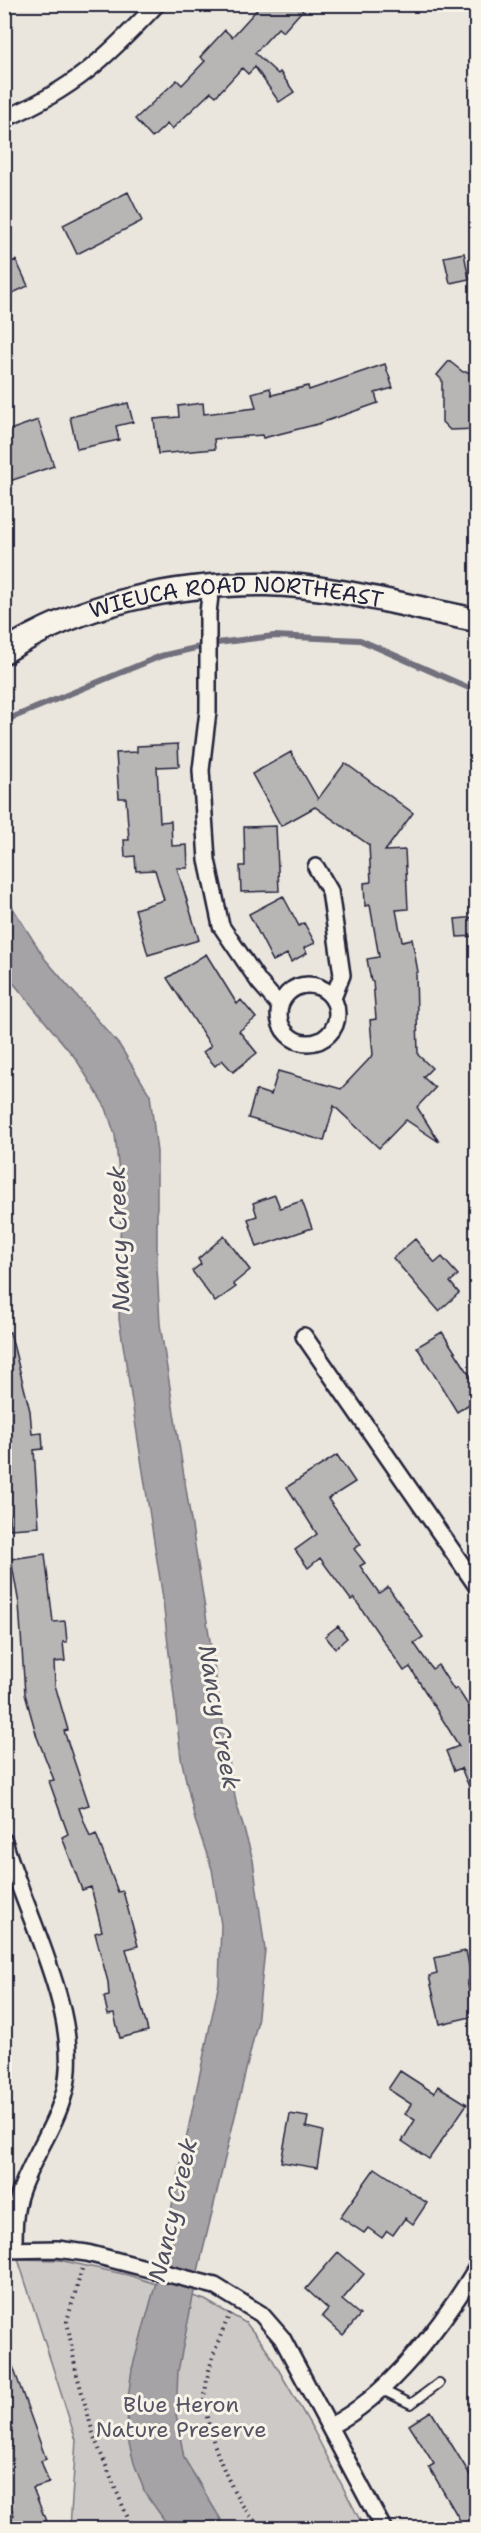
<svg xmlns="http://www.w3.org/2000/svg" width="481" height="2533" font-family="'Shantell Sans',sans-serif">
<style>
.green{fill:#cdc9c6;stroke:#787680;stroke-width:1.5}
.water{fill:#a6a3a6;stroke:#716f7b;stroke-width:1.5}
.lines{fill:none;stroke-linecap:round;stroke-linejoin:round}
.stream{stroke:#716f7b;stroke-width:6}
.building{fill:#b8b6b5;stroke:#22223b;stroke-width:1.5}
.lane-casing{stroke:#22223b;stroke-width:12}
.street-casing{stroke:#22223b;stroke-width:20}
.secondary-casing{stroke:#22223b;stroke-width:27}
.path{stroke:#22223b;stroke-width:4;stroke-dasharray:1.5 4.5;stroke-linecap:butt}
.lane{stroke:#f7f3e8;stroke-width:8}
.street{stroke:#f7f3e8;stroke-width:15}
.secondary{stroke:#f7f3e8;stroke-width:22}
.labels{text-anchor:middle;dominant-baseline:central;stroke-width:6;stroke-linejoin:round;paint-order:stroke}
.street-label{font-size:22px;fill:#22223b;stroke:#f7f3e8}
.park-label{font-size:22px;fill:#555465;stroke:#f7f3e8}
.water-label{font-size:24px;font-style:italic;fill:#504f60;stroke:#f7f3e8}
</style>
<rect width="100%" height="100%" fill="#eae6de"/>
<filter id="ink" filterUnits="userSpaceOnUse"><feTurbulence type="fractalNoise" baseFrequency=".0167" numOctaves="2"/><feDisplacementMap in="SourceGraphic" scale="12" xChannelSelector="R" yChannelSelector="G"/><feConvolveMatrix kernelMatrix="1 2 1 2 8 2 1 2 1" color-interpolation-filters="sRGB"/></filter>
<g filter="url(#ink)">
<path class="green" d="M18,2259L59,2260L128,2275L205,2300L246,2323L266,2348L314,2431L364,2528H70L76,2440Z"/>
<path class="water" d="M4,888L14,910L45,959L120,1046L150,1095L157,1152V1267L160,1324L230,1767L236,1802L253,1860L265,1950L257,2024L199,2267L178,2371L176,2414L184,2458L226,2528H170L145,2493L134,2463L127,2435L128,2398L132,2369L155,2286L219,1983L221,1925L212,1869L195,1820L181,1758L162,1592L119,1319L121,1192L115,1135L106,1108L76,1059L5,973Z"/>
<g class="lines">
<path class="stream" d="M4,721L161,656L217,643L274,636L360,640L476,691"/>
</g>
<path class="building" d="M262,4H308L283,32L278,28L255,53L278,74L280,72L294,92L279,102L255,67L248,74L242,68L216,96L211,92L172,129L167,124L152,138L135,119L177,80L182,85L205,61L200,57L225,30L232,37Z
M128,192L142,221L77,254L63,225Z
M464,253L469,279L450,283L444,257Z
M16,260L28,286L4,297V265Z
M449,361L463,372H477V429L450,430L442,422V380L437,375Z
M385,364L393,388L375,393L378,403L318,424L263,438L262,435L214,439L215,449L158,454L154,419L179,417L178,406L203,403L204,414L256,408L252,393L270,388L272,395L308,386L309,390Z
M128,403L133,422L116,426L119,440L77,449L70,417Z
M38,420L54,466L4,483V432Z
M178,744L179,766L157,767L160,822L171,821L172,846L187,845L188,868H177L199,940L148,955L135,909L164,900L155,870L136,871L135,856L125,857L124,840H129L126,798H119L116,753L137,752V746Z
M291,752L318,799L345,763L413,813L385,851L405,850L408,909L396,910L402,941L412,939L418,972L416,973L418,1055L432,1068L423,1077L435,1088L417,1107L439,1142L406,1120L379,1148L334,1106L324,1141L248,1118L256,1090L271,1095L278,1071L341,1089L373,1055L370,1020L376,1019L373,981H371L367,959L379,957L370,905L365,906L364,883L371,882L369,845L315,807L281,826L252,774Z
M276,826L279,891L241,892L240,866H245L244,827Z
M283,896L299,926L304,923L315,943L304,948L307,953L291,962L287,954L273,961L249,914Z
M477,917V936L457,937L455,919Z
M206,954L237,1004L241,1000L256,1018L239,1031L257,1053L233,1072L222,1060L215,1066L203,1052L211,1046L167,978Z
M275,1195L280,1208L302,1201L312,1228L257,1247L248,1219L257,1216L253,1203Z
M224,1236L250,1270L233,1284L236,1287L215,1302L192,1271L201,1264L198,1259Z
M415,1239L435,1263L442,1257L458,1275L450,1282L459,1293L439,1311L393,1258Z
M10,1332L30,1411L32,1434L42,1433L43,1449L34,1450L39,1527L10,1529L4,1467V1333Z
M442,1332L477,1386V1399L457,1412L417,1347Z
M337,1455L355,1482L328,1499L361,1544L354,1549L365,1563L360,1566L379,1593L388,1587L423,1637L414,1643L432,1669L438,1665L454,1690L457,1688L477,1719V1805L461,1768L454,1771L446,1751L459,1746L410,1667L404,1671L354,1598L351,1600L320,1558L308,1568L295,1550L317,1534L287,1487Z
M45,1554L53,1622L65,1621L67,1642H63L65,1661L54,1662L55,1685L68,1730L64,1731L89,1805L79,1808L90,1837L96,1834L118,1892L123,1891L138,1946L126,1949L148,2031L120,2038L114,2014L108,2015L104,1997L109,1996L108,1982L95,1933L102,1931L91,1887L82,1890L62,1837L68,1834L49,1781L54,1780L37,1737L25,1694L19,1604L11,1559Z
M338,1626L347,1638L335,1648L325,1636Z
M466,1951L472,1980L467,1981L475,2016L440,2024L429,1976L437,1974L434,1958Z
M400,2071L434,2093L438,2086L467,2104L429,2159L402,2141L415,2120L405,2114L411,2104L388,2089Z
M290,2114L308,2117L306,2127L323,2131L317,2168L281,2162Z
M375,2168L427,2203L413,2224L405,2218L393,2235L387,2231L382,2238L368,2228L364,2233L340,2217Z
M338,2252L364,2274L342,2300L360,2315L343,2335L322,2316L328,2309L306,2289Z
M7,2350L46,2459L41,2461L49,2483L33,2488L49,2529H4V2519L14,2515L4,2488V2351Z
M431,2411L477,2486V2529H465L429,2467L434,2464L409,2425Z"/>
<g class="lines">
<g class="lane-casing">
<path id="lane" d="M380,2389L411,2404L439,2383"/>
</g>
<g class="street-casing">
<path id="street" d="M4,119C74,89 106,58 157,4
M211,587L208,613V711L201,770L207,860L221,926L259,982L280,1006
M316,867L330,891L342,975L333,998
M279 1014a29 29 0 1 1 58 0a29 29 0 1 1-58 0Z
M304,1336L476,1585
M4,1841C25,1914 83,2017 65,2090C56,2126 33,2156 21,2190C14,2209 14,2229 14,2249
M4,2250L57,2249L87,2253L215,2286L261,2314L282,2338L383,2528
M330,2426C389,2396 442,2325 476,2269"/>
</g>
<g class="secondary-casing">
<g id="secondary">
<path id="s1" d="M4,652C81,603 176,583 266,584C332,585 410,607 476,620"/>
</g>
</g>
<path class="path" d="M82,2269L67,2321L76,2371L94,2437L132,2528
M230,2313C219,2339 206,2369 205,2397C203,2427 237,2515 264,2528"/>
<use href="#lane" class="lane"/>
<use href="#street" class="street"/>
<use href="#secondary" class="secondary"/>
</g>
</g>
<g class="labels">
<g class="street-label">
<text stroke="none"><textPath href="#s1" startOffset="244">WIEUCA ROAD NORTHEAST</textPath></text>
</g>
<g class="park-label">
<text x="181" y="2404">Blue Heron<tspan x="181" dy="25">Nature Preserve</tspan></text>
</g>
<g class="water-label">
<text transform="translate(119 1239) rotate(-92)">Nancy Creek</text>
<text transform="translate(219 1717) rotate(80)">Nancy Creek</text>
<text transform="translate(173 2210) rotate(-77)">Nancy Creek</text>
</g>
</g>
<rect width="481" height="2533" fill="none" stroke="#f7f3e8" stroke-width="24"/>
<rect x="12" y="12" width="457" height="2509" fill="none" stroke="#22223b" stroke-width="2" filter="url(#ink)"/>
</svg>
